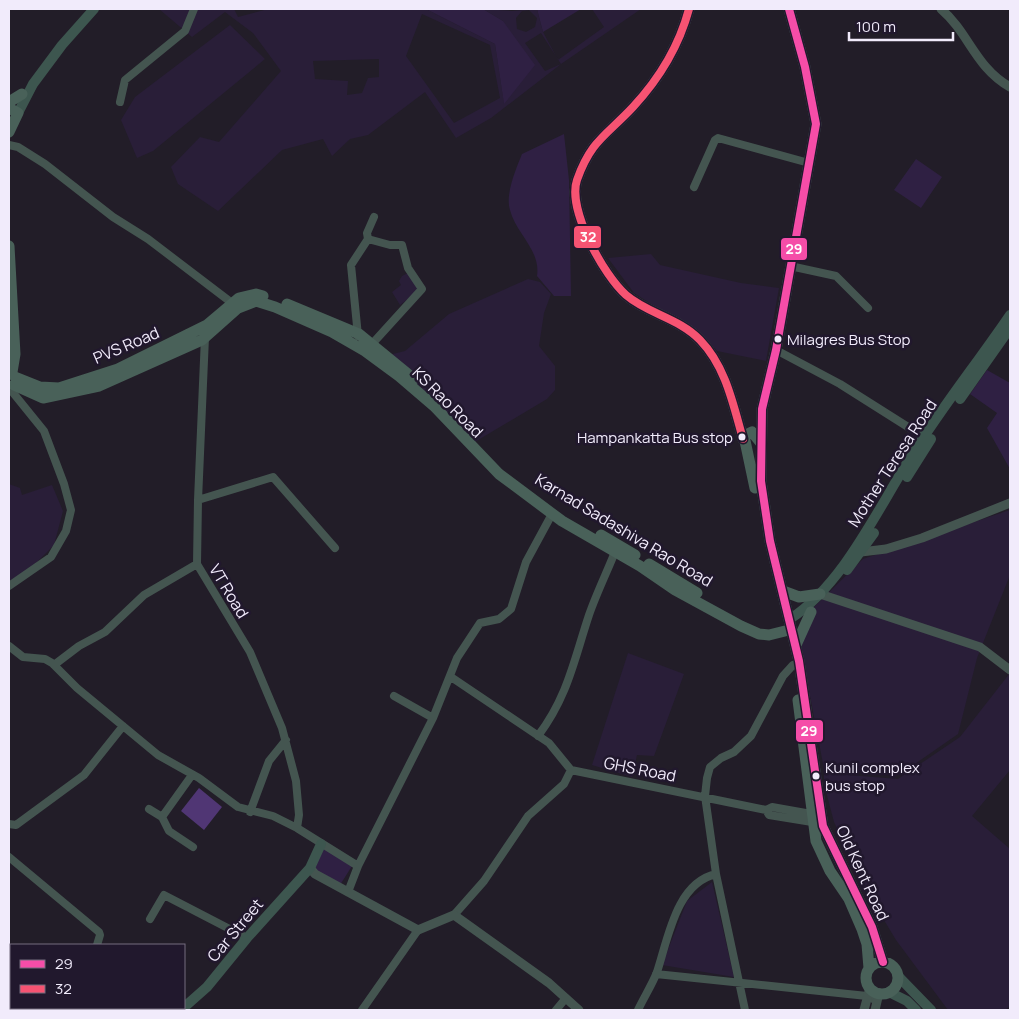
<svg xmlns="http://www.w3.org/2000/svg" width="1019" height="1019" font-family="Manrope,sans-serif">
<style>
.built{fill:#291e38;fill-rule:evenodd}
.green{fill:#2f2043}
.water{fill:#503674}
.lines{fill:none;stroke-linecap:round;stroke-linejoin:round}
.minor{stroke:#445550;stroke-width:8}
.tertiary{stroke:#445550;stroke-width:9}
.secondary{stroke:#3d564f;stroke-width:10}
.primary{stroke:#496159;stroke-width:11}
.bus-1-casing{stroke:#21182d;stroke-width:11}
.bus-2-casing{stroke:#21182d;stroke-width:11}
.bus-1{stroke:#f54da8;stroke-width:8}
.bus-2{stroke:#f65372;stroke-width:8}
.bus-dot{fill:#f1ebfb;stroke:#21182d;stroke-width:2}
.labels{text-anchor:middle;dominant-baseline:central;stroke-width:5;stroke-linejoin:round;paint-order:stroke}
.bus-label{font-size:15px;fill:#f1ebfb;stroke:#21182d;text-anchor:start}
.street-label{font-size:16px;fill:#f1ebfb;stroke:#21182d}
.line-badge{stroke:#21182d;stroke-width:2}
.badge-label{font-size:14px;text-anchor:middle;font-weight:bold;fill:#fff}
</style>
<rect width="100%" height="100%" fill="#221d28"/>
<path class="built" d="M159,9H234L238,17L268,9H426L495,44L504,103L503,21L483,9L512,11L537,9L543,32L558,60L604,27L592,9H641L561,64L491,118L456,138L425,92L368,135L350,139L332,156L323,139L282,150L218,211L178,184L171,167L200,137L219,142L281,71L253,33L225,12L192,37ZM529,10L537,18L535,27L526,32L517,29L516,18L522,11ZM422,14L490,45L500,98L454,123L406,56ZM541,33L561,64L545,71L525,43ZM379,59V77L368,78L362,93L347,95L348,81L315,79L313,61Z
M230,25L265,59L153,151L137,158L121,120L135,97Z
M651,254L660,265L741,283L779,288L766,361L717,351L707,340L634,293L608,258Z
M408,273L420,290L400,305L392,292L401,285L399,281L402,276Z
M528,279L540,282L551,294L544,313L539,346L555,366V390L547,399L473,443L389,355L405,351L449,314Z
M9,484L20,488L22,495L52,485L63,511L54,545L29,570L9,581Z
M1010,510V575L977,658L958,734L899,775L824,769L802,654V641L813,608L863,559Z
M628,653L684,674L654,756L637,755L632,777L592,765Z
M1010,673V770L972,816L1010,849V1006L1005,1010H948L896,940L872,900L834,822L824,784V773L898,779L960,737Z
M712,882L734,977L662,965L687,901Z"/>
<path class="green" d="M426,9H483L503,21L535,65L504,104L495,44Z
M537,9H581L543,32Z
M564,134L569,180L571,296H554L537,276C541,250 516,234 510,210C505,194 516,169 522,154Z
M916,159L942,177L921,208L894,190Z
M987,370L1010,383V469L987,428L997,413L970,394Z
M323,848L352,866L340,885L311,868Z"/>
<path class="water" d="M199,788L222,807L204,830L181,811Z"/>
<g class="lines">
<path class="minor" d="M120,102L125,80L185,31L194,9
M9,145L18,147L45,164L113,217L148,239L232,303
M694,187L715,140L718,138L809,163
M368,239L390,245H402L408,268L422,289L372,344
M790,266L836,276L868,308
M358,336L351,265L368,239L367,233L374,217
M205,337L198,500L197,564L250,652L282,728L296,781L299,815L297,828L358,866
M776,350L840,384L927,439
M198,500L273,477L335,548
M9,586L51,557L66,531L71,510L64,484L44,431L10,389
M9,646L23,657L45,659L52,663L77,688L158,755L199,778L238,807L273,816L297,828
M54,665L79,646L105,632L144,595L197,564
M451,677L549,743L571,770
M394,696L433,718
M538,736C568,696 574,660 589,615C597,592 608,570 617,547
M571,770L766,810L769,815L812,822
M149,809L162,817L169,831L193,847
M766,810L772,807L817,815
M250,812L269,761L286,740
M162,817L192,775
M9,824L16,825L84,775L123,726
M9,857L99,932L100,935L97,945
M348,892L358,866L433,718L457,658L480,623L499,619L511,609L526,562L552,514
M454,915L484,881L528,816L564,784L571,770
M150,919L164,895L247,938
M656,974L867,996L877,1001
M135,1008L138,1010
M43,1009L44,1008
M362,1010L418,930
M556,1010L566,998
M638,1010C644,997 652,985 657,972C668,939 676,883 716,874
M745,1010L716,874L705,796L707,778L710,767L721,758L734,752L751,736L783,676L793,665"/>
<path class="tertiary" d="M941,9C969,33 975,67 1010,87
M857,549L861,552L886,549L922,538L1010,503
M820,594L980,647L1010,670
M310,868L315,874L418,930L454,915L549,983L579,1010
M864,1010L870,988
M875,1010L879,993"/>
<path class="secondary" d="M18,113L33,84L62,45L94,9
M960,399L1010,328
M907,477L931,439
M847,570L874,533
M790,619C844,584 878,508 912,455C942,407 978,362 1010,315
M898,976L931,1010
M889,992L907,1001L916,1010
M181,1010L207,987L247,938L310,868L321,844"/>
<path class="primary" d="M689,9C679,46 659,79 633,107C607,135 591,140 577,180C567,209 604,276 626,295C648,314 679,318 700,340C726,367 733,404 743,439
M789,9L805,67L816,124L776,350L762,409L761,481L770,541L799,661L823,826L872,927L883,962
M9,102L22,94
M9,108L18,113L9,132
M9,246L15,354L12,372
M287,304L359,334L414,379
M15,377L40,387L59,388L118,369L207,325L239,298L256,294L263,296
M14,385L43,398L99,386L202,340L238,308L256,301L275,307L332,332L365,351L399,376L434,406L499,474L562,521L640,566L675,590L741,626L759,634L769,635L785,631
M755,488L744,436L752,432L761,443
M601,535L635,555
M649,564L697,593
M783,591L799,597L820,594
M796,645L811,612
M798,700L816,841L830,871L849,899L862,929L867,944L869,968
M866 978a16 16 0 1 1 32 0a16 16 0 1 1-32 0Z"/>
<g class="bus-1-casing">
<path id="bus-1" d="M789,9L805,67L816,124L776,350L762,409L761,481L770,541L799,661L823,826L872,927L883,962"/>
</g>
<g class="bus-2-casing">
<path id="bus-2" d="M689,9C679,46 659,79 633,107C607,135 591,140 577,180C567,209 604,276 626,295C648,314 679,318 700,340C726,367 733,404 743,439"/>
</g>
<use href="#bus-1" class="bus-1"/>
<use href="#bus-2" class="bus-2"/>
</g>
<g class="bus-dot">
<circle cx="778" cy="339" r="4.5"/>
<circle cx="742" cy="437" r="4.5"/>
<circle cx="816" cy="776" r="4.5"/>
</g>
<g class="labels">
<g class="bus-label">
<text x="787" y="339">Milagres Bus Stop</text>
<text x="733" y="437" text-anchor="end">Hampankatta Bus stop</text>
<text x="825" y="767">Kunil complex<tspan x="825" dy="18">bus stop</tspan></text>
</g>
<g class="street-label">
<text transform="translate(126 345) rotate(-23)">PVS Road</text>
<text transform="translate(448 402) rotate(45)">KS Rao Road</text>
<text transform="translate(892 463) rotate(-57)">Mother Teresa Road</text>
<text transform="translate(624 530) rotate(31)">Karnad Sadashiva Rao Road</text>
<text transform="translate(229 591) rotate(59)">VT Road</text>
<text transform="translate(640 769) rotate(11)">GHS Road</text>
<text transform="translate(863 873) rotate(65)">Old Kent Road</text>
<text transform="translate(235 930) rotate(-50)">Car Street</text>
</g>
</g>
<g class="line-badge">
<rect x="573" y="225" width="29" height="24" rx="5" fill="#f65372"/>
<rect x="780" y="237" width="28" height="24" rx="5" fill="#f54da8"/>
<rect x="795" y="719" width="29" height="24" rx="5" fill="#f54da8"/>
</g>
<g class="badge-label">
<text x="588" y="242">32</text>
<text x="794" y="254">29</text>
<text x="809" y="736">29</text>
</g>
<rect width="1019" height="1019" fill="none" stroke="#f1ebfb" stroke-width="20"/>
<rect x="10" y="944" width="175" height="65" fill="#21182d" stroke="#746c7f"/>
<rect x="20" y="960" width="25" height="8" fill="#f54da8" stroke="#746c7f"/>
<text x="55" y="969" font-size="15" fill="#f1ebfb">29</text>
<rect x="20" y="985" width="25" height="8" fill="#f65372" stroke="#746c7f"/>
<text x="55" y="994" font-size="15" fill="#f1ebfb">32</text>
<path d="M849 32v8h104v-8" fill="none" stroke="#f1ebfb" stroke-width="2.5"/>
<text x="856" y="32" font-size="15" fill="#f1ebfb" stroke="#21182d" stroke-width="4" paint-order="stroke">100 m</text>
</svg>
